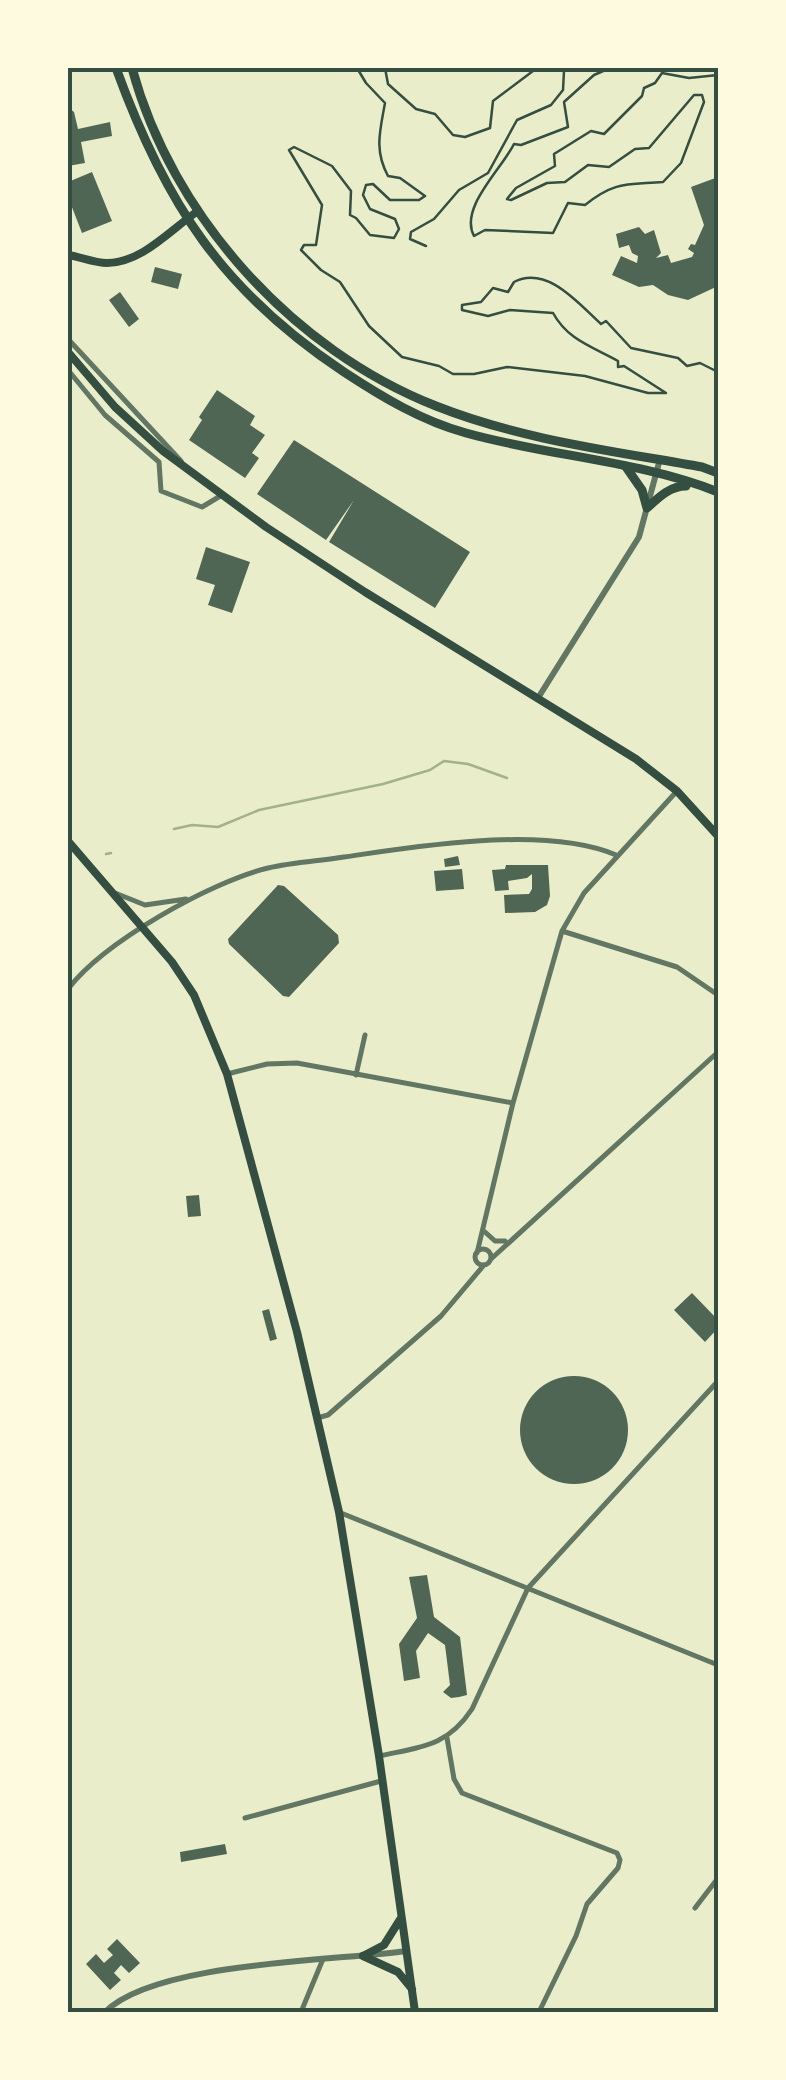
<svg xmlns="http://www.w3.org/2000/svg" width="786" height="2080" font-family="Rubik,sans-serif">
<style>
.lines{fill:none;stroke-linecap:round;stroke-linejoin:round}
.stream{stroke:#a3b18a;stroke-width:2.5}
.building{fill:#4f6655}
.path{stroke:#344e41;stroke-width:2.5}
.minor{stroke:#617663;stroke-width:5}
.tertiary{stroke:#617663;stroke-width:6}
.primary{stroke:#344e41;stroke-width:8}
.trunk{stroke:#344e41;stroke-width:9}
.neatline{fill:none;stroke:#344e41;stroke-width:4}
</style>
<rect width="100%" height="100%" fill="#e9edc9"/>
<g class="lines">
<path class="stream" d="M174,829L192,825L218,827L259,810L383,784L430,770L444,761L468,764L507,778
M106,854L111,853
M68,1298V1314"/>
</g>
<path class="building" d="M68,107L74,112L78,129L110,122L112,136L81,142L85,163L68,166Z
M92,172L112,221L82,233L68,197V182Z
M718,177V286L688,300L668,295L653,285L639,287L612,275L621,256L637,263L638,256L632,253L629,245L619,248L616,234L639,227L645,234L654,230L661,253L656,258L668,255L671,263L692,257L694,253L688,249L691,244L695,245L704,225L691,187Z
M155,267L182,274L178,289L151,282Z
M120,292L139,319L129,327L109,300Z
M217,390L255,416L250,425L265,435L252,453L259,458L245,478L189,440L202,420L199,417Z
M294,440L470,552L435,608L329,542L354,500L326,540L257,494Z
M206,547L250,562L232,613L208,605L215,585L196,579Z
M458,856L460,865L445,867L444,859Z
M506,865H548L550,896L547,905L535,912L505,913L504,895L529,894L532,889V874L527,878L508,881L509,890L495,891L492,870L505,869Z
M462,869L464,889L436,891L434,871Z
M278,885L284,886L338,935L339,943L289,997L283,996L229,944L228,939Z
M199,1195L201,1216L188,1217L186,1196Z
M692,1293L718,1320V1328L705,1342L674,1310Z
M269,1309L277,1339L270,1341L262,1311Z
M520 1430a54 54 0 1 1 108 0a54 54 0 1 1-108 0Z
M427,1575L434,1617L460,1637L467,1695L459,1697L451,1698L443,1692L450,1685L445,1645L428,1633L416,1651L420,1678L404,1681L399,1644L417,1618L409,1577Z
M225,1844L227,1854L181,1862L180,1852Z
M117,1939L140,1963L129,1973L121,1965L114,1973L121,1980L110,1990L86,1964L96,1954L104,1963L113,1955L107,1949Z"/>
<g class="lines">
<path class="path" d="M357,68L366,83L385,103C380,131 374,150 388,176L400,178L425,196L419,200H390L373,184L366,185L363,195L370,209L395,219L399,229L394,238L370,235L356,218L350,215L351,191L332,166L294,147L289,150L322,205L316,245H304L301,250L321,270L340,282L369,326L402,357L439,366L453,374H474L507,367L585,376L648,393H666L624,366L618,367V361C591,346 568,340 553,313L510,310L488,316L462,310V305L481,302L493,288L508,292L514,282C547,265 578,303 601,324L606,321L631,348L678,358L687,366L700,363L718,372
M385,68L388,84L416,109L435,114L453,135L465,137L490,128L493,101L537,68
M610,68L594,75L564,102L568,127L521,145L514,144C501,170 459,208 474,236L485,230L553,233L568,203L585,205C615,181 626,185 663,182L681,163L704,102L702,95H694L649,148L635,149L609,167L588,165L565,182L547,183L511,200L507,199L516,188L555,166L554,154L591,131L604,134L642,96L644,88L655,83L662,73L689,78L718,75
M426,246L410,239L411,232L434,219L459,190L488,173L517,120L551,105L563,90L564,71L568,68"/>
<path class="minor" d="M68,339L181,461
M68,370L105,415L159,462L161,491L202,507L222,495
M115,893L145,905L186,899
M562,931L677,967L718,995
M68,989C104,942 210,882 268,868C293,862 319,861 344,857C421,846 545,825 616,855
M227,1074L267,1064L297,1063L513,1103
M356,1075L365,1035
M485,1232L495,1241H505
M475 1257a8 8 0 1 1 16 0a8 8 0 1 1-16 0Z
M477,1253L513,1103L562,931L584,893L677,791
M491,1259L718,1052
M317,1418L328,1415L441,1316L484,1265
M341,1513L718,1665
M447,1738L454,1779L462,1793L617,1853L620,1860L618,1868L587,1904L576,1936L539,2012
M379,1756C420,1747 447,1747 472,1709L528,1588L718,1381
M245,1818L381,1781
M695,1908L718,1878
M301,2012L323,1959"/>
<path class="tertiary" d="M538,698L639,537L660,459
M105,2012C155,1962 333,1961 407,1951"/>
<path class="primary" d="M68,255C81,257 94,263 107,263C142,263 171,229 198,211
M68,352L115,407L163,451L266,527L365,592L636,759L677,791L718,836
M68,841L172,962L194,995L227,1074L297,1332L339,1512L379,1756L415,2012
M363,1956L398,1972L412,1989
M363,1956L384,1945L401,1918"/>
<path class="trunk" d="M116,68C165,203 222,291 344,372C382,397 422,421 466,433C548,456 641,461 718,492
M132,68C172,216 293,350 436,406C522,440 613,451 702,467L718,473
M626,467L642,490L647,508C659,497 670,486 686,486"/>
</g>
<rect width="786" height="2080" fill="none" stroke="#fefae0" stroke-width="140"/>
<rect x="70" y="70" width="646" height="1940" class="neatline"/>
</svg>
